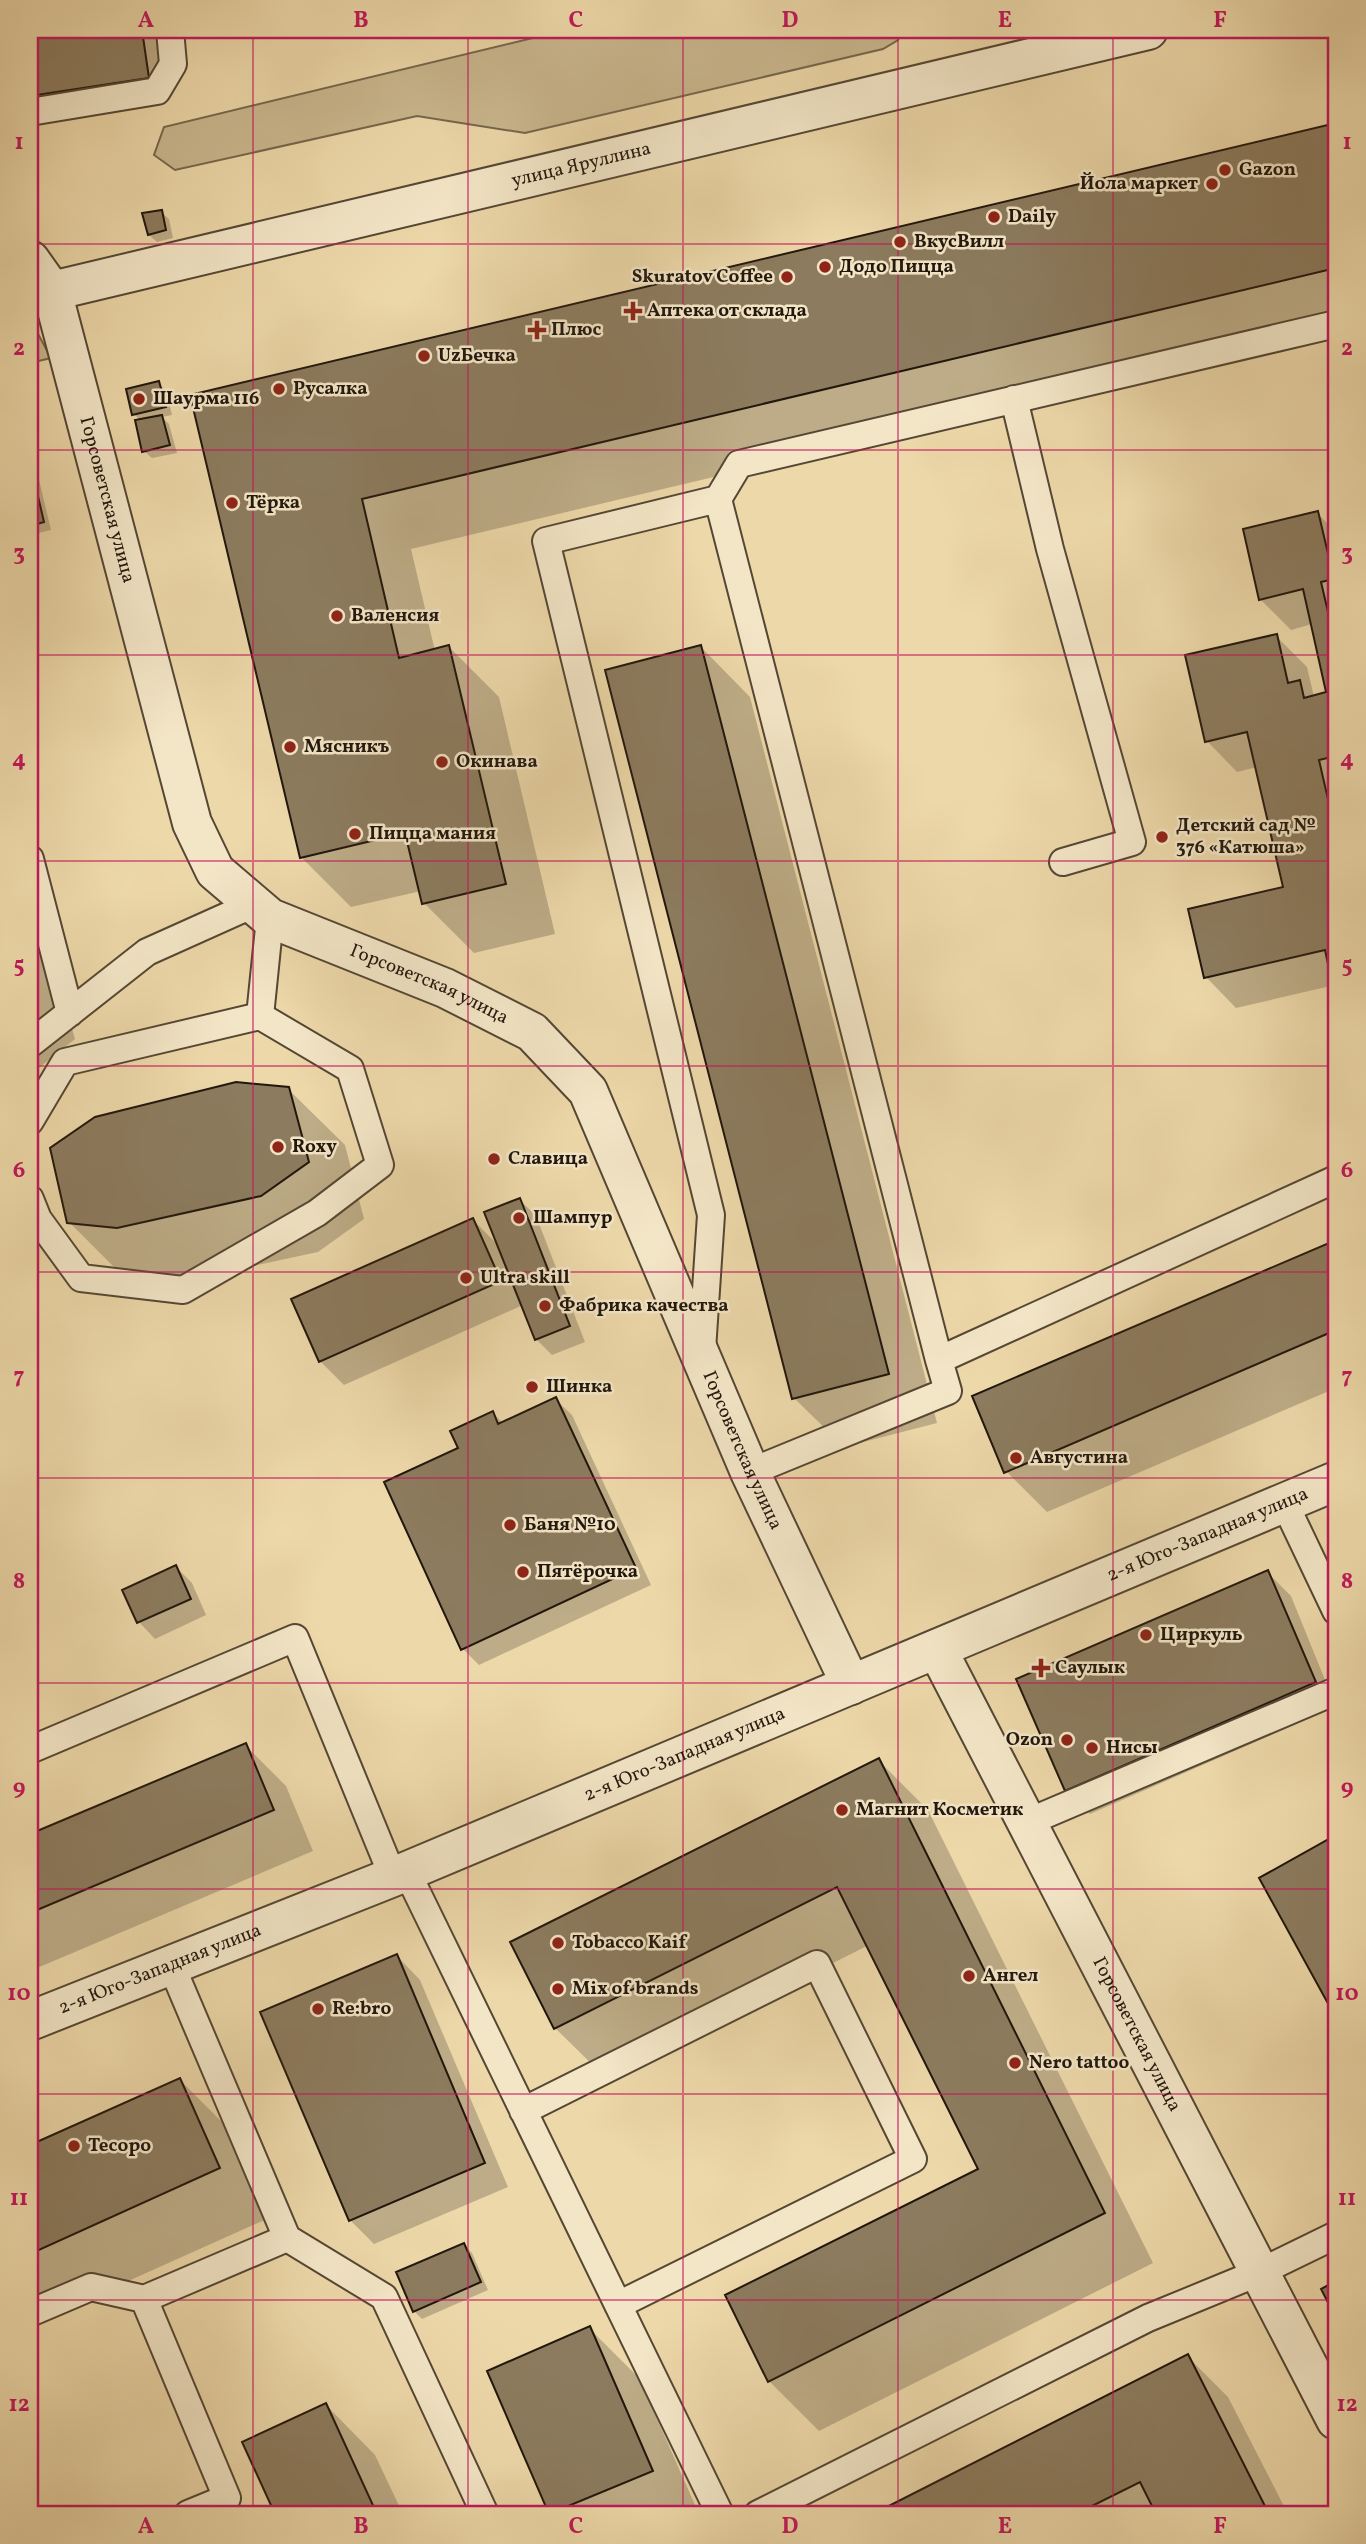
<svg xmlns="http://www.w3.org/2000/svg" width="1366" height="2544" font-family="Vollkorn,serif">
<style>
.green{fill:#cab78e;stroke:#76674e;stroke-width:2}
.shadow{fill:#0003}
.building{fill:#8c7b5e;stroke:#22170d;stroke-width:2}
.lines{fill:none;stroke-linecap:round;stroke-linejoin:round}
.service-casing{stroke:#554734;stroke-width:30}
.minor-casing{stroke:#554734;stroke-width:42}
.tertiary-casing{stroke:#554734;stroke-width:42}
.service{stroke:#f3e6c7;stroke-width:26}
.minor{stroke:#f3e6c7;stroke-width:38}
.tertiary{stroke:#f3e6c7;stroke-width:38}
.grid{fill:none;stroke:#c2185b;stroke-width:2;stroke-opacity:0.55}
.poi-dot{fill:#8f2418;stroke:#f3e6c7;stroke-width:2.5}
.labels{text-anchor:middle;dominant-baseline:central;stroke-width:5;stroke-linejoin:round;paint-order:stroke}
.street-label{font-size:19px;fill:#22170d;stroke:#f3e6c7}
.poi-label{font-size:19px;font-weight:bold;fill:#22170d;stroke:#f3e6c7;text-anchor:start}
.neatline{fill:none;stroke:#c2185b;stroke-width:2.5}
.grid-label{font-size:23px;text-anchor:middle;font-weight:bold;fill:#c2185b}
</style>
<rect width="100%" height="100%" fill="#edd8a9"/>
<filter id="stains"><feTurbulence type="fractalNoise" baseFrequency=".00286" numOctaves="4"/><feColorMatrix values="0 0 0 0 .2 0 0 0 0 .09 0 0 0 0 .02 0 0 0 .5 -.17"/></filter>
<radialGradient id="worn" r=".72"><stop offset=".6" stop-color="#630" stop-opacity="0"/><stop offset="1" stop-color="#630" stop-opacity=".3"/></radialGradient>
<path class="green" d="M566,30H901L898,40L883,49L525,133L417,116L175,170L154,155L164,127Z
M30,319L51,358L30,363Z"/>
<path class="shadow" d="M30,30H155L164,94L30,114Z
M1336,125V329L411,549L435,651L449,647L499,697L555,934L474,953L424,903L421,891L351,907L302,858L193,396Z
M161,212L169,219L173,238L157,242L149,235Z
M158,383L166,391L172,415L162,417L169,424L177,453L152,458L144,451L140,420L134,414Z
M30,442L51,530L30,535Z
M1317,513L1336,532V993L1335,985L1236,1008L1206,977L1285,888L1257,767L1237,772L1207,741L1276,636L1307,667L1314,697L1328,693L1312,624L1291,630L1260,599Z
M701,647L750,697L937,1423L844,1447L794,1398Z
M30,808L39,840L30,843Z
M30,882L75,1039L30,1075Z
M288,1089L345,1145L364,1219L318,1252L175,1283L126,1279L69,1222Z
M520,1200L536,1216L585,1342L552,1355L536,1339L523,1305L344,1385L320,1361L473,1220L500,1247Z
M1336,1241V1388L1047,1512L1006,1471L974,1397Z
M555,1399L572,1415L651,1585L479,1665L463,1649L460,1448L493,1413L503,1423Z
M176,1567L192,1583L206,1615L155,1639L139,1622L124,1590Z
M1267,1572L1291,1596L1336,1707L1090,1814L1066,1790Z
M245,1745L286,1786L313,1851L30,1971V1836Z
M878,1760L928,1810L1153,2263L819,2431L769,2381L980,2170L869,1945L605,2077L555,2028Z
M1336,1837V2015L1262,1879Z
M397,1956L420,1980L508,2187L374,2244L350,2220Z
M180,2080L229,2129L269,2218L30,2325V2146Z
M464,2245L472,2253L488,2290L422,2319L414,2311Z
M589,2328L639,2378L699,2514H551L489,2372Z
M1187,2356L1228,2397L1288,2514H876Z
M326,2405L375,2455L403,2514H277L244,2443Z"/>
<path class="building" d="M30,30H142L149,78L30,96Z
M1336,123V268L362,499L399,658L449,645L506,884L422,904L405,833L300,858L190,395Z
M162,210L166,230L148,235L142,213Z
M159,381L166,407L132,415L126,389Z
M162,415L170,445L142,452L135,420Z
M30,462L44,522L30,526Z
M1318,511L1334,579L1321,582L1336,646V756L1319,760L1336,834V1001L1325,950L1204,978L1188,909L1283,887L1247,732L1205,742L1185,655L1277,634L1288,683L1300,680L1304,698L1326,692L1303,589L1259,600L1243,529Z
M701,645L889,1374L792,1399L605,670Z
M236,1082L289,1087L309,1162L261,1196L117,1228L67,1223L50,1148L95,1117Z
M520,1198L570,1326L535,1340L484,1212Z
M473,1218L501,1281L319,1362L291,1299Z
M1336,1240V1330L1004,1473L972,1396Z
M556,1397L636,1568L461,1650L384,1482L458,1448L450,1431L493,1411L498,1424Z
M176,1565L191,1599L137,1623L122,1590Z
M1268,1570L1316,1682L1065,1791L1016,1679Z
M246,1743L274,1810L30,1913V1834Z
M879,1758L1105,2213L768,2382L725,2295L978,2169L837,1887L554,2029L510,1942Z
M1336,1835V2018L1259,1878Z
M397,1954L485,2163L349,2221L260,2012Z
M180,2078L220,2168L30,2254V2145Z
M464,2243L481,2282L413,2312L396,2272Z
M1336,2281V2318L1321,2289Z
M590,2326L653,2471L549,2514L487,2371Z
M1188,2354L1269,2514H1156L1140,2482L1076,2514H873Z
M326,2403L377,2514H275L242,2442Z"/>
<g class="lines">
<g class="service-casing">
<path id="service" d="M30,112L157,91L173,64L170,30
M1014,399L1050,549L1132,842L1063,862
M718,499L939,1360
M30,859L70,1013
M260,1016L270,918
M30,1044L147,952L254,904
M30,1121L65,1062L260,1016L350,1069L380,1165L317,1213L183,1290L81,1278L38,1219L30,1199
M702,1350L711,1215L546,541L718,499L739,464L1336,324
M750,1472L948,1391L939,1360L1336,1179
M1284,1502L1336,1611
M30,1750L295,1638L393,1877
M1028,1822L1336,1691
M407,1872L720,2514
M523,2111L817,1964L913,2159L618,2305
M287,2238L384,2297L485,2514
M144,2299L227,2498L188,2514
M30,2313L91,2287L144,2299L287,2238L172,1967
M758,2514L1148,2318L1260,2272L1336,2235"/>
</g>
<g class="minor-casing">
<g id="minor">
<path id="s1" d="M30,260L52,291L192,823L215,871L270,918L445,988L532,1032L588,1091L750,1472L851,1685"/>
<path id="s2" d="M52,291L1148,30"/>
<path id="s3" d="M937,1649L1336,2420"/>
</g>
</g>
<g class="tertiary-casing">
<g id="tertiary">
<path id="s4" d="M30,2021L393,1877L1336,1481"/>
</g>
</g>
<use href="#service" class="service"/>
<use href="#minor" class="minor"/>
<use href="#tertiary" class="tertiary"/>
</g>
<path class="grid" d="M253,30V2514M468,30V2514M683,30V2514M898,30V2514M1113,30V2514M30,244H1336M30,450H1336M30,655H1336M30,861H1336M30,1066H1336M30,1272H1336M30,1478H1336M30,1683H1336M30,1889H1336M30,2094H1336M30,2300H1336"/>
<g class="poi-dot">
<circle cx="1225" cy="170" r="7"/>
<circle cx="1212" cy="184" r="7"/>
<circle cx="994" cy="217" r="7"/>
<circle cx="900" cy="242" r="7"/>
<circle cx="825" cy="267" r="7"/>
<circle cx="787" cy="277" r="7"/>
<path d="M629.5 300.5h7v7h7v7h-7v7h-7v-7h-7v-7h7z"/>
<path d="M533.5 319.5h7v7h7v7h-7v7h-7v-7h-7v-7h7z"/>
<circle cx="424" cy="356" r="7"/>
<circle cx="279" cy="389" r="7"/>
<circle cx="139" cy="399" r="7"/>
<circle cx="232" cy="503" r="7"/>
<circle cx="337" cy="616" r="7"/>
<circle cx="290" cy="747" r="7"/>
<circle cx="442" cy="762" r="7"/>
<circle cx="355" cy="834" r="7"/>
<circle cx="1162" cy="837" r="7"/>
<circle cx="278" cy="1147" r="7"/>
<circle cx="494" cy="1159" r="7"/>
<circle cx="519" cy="1218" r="7"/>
<circle cx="466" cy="1278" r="7"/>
<circle cx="545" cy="1306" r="7"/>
<circle cx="532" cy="1387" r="7"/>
<circle cx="1016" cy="1458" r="7"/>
<circle cx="510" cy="1525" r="7"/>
<circle cx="523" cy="1572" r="7"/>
<circle cx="1146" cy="1635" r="7"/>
<path d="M1037.5 1657.5h7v7h7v7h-7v7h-7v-7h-7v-7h7z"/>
<circle cx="1067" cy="1740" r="7"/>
<circle cx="1092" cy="1748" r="7"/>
<circle cx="842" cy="1810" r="7"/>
<circle cx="558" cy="1943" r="7"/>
<circle cx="969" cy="1976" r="7"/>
<circle cx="558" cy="1989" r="7"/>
<circle cx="318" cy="2009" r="7"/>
<circle cx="1015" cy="2063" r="7"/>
<circle cx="74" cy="2146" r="7"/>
</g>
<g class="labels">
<g class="street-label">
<text stroke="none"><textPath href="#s2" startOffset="544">улица Яруллина</textPath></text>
<text stroke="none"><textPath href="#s1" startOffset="254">Горсоветская улица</textPath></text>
<text stroke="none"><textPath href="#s1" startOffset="886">Горсоветская улица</textPath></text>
<text stroke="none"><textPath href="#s1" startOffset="1472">Горсоветская улица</textPath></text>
<text stroke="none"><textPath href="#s4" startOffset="1274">2-я Юго-Западная улица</textPath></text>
<text stroke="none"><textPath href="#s4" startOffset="707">2-я Юго-Западная улица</textPath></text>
<text stroke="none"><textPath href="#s4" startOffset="140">2-я Юго-Западная улица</textPath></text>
<text stroke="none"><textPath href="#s3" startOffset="434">Горсоветская улица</textPath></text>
</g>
<g class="poi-label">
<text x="1239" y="170">Gazon</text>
<text x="1198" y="184" text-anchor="end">Йола маркет</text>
<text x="1008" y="217">Daily</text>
<text x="914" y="242">ВкусВилл</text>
<text x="839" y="267">Додо Пицца</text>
<text x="773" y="277" text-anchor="end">Skuratov Coffee</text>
<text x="647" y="311">Аптека от склада</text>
<text x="551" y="330">Плюс</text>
<text x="438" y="356">UzБечка</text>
<text x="293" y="389">Русалка</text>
<text x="153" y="399">Шаурма 116</text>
<text x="246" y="503">Тёрка</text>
<text x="351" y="616">Валенсия</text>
<text x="304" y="747">Мясникъ</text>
<text x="456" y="762">Окинава</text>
<text x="1176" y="826">Детский сад №<tspan x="1176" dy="22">376 «Катюша»</tspan></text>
<text x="369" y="834">Пицца мания</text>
<text x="292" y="1147">Roxy</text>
<text x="508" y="1159">Славица</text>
<text x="533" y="1218">Шампур</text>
<text x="480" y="1278">Ultra skill</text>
<text x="559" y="1306">Фабрика качества</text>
<text x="546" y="1387">Шинка</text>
<text x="1030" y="1458">Августина</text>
<text x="524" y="1525">Баня №10</text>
<text x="537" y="1572">Пятёрочка</text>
<text x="1160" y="1635">Циркуль</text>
<text x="1055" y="1668">Саулык</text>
<text x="1053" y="1740" text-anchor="end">Ozon</text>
<text x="1106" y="1748">Нисы</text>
<text x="856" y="1810">Магнит Косметик</text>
<text x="572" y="1943">Tobacco Kaif</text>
<text x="983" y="1976">Ангел</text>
<text x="572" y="1989">Mix of brands</text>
<text x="332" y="2009">Re:bro</text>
<text x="1029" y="2063">Nero tattoo</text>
<text x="88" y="2146">Тесоро</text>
</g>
</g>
<rect width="1366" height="2544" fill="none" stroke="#edd8a9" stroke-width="77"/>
<rect x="38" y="38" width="1290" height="2468" class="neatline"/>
<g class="grid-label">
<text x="146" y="27">A</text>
<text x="361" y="27">B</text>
<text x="576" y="27">C</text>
<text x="790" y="27">D</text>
<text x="1005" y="27">E</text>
<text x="1220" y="27">F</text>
<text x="19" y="149">1</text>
<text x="1347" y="149">1</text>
<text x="19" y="355">2</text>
<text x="1347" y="355">2</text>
<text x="19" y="560">3</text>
<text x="1347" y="560">3</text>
<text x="19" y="766">4</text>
<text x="1347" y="766">4</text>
<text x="19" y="972">5</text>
<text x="1347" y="972">5</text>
<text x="19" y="1177">6</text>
<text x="1347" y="1177">6</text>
<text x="19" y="1383">7</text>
<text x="1347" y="1383">7</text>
<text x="19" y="1588">8</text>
<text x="1347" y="1588">8</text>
<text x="19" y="1794">9</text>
<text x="1347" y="1794">9</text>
<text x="19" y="2000">10</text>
<text x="1347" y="2000">10</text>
<text x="19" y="2205">11</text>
<text x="1347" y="2205">11</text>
<text x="19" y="2411">12</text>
<text x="1347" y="2411">12</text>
<text x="146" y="2533">A</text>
<text x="361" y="2533">B</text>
<text x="576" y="2533">C</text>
<text x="790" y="2533">D</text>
<text x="1005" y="2533">E</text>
<text x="1220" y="2533">F</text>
</g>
<rect width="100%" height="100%" filter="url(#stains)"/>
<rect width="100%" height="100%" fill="url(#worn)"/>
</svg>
